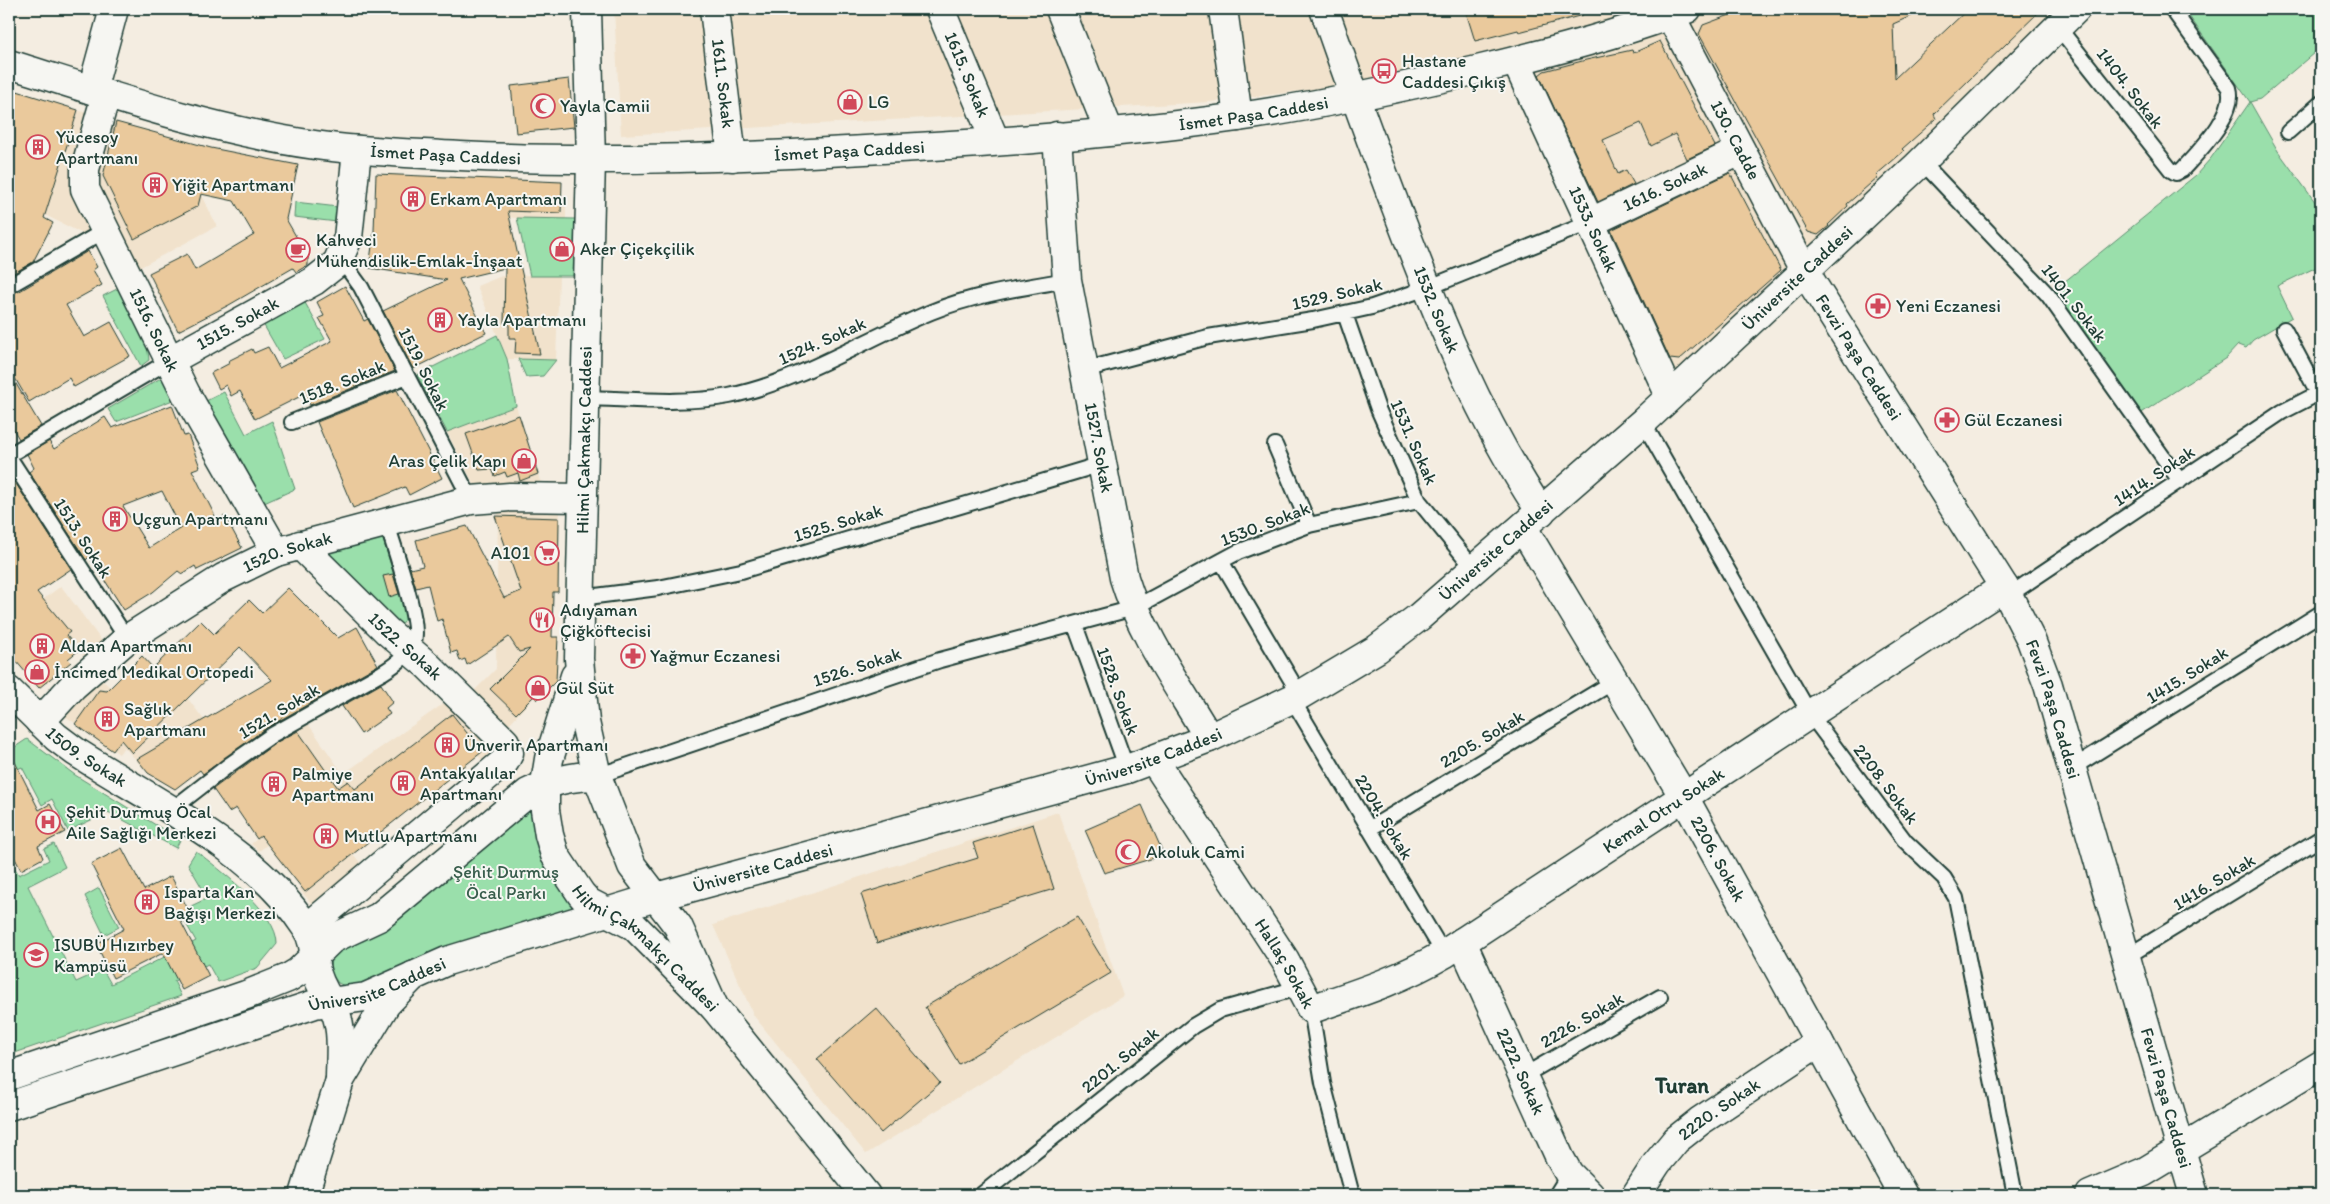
<svg xmlns="http://www.w3.org/2000/svg" width="2330" height="1204" font-family="Itim,sans-serif">
<style>
.built{fill:#f1e2cc}
.green{fill:#9adfab;stroke:#5c8e70}
.building{fill:#eac99c;stroke:#1f3d34;fill-rule:evenodd}
.lines{fill:none;stroke-linecap:round;stroke-linejoin:round}
.service-casing{stroke:#1f3d34;stroke-width:18}
.minor-casing{stroke:#1f3d34;stroke-width:31}
.tertiary-casing{stroke:#1f3d34;stroke-width:31}
.secondary-casing{stroke:#1f3d34;stroke-width:31}
.service{stroke:#f6f6f2;stroke-width:14}
.minor{stroke:#f6f6f2;stroke-width:28}
.tertiary{stroke:#f6f6f2;stroke-width:28}
.secondary{stroke:#f6f6f2;stroke-width:28}
.labels{text-anchor:middle;dominant-baseline:central;stroke-width:4;stroke-linejoin:round;paint-order:stroke}
.poi-label{font-size:18px;fill:#1f3d34;stroke:#f6f6f2;text-anchor:start}
.street-label{font-size:18px;fill:#1f3d34;stroke:#f6f6f2}
.park-label{font-size:18px;fill:#385d4c;stroke:#f6f6f2}
.district-label{font-size:22px;font-weight:bold;fill:#1f3d34;stroke:#f6f6f2}
</style>
<rect width="100%" height="100%" fill="#f4ede1"/>
<filter id="ink" filterUnits="userSpaceOnUse"><feTurbulence type="fractalNoise" baseFrequency=".02" numOctaves="2"/><feDisplacementMap in="SourceGraphic" scale="10" xChannelSelector="R" yChannelSelector="G"/><feConvolveMatrix kernelMatrix="1 2 1 2 8 2 1 2 1" color-interpolation-filters="sRGB"/></filter>
<g filter="url(#ink)">
<path class="built" d="M614,9H2058L1816,248L1671,376L1516,50L1358,84L1210,102L621,135Z
M9,89L90,114L92,231L85,235L9,197Z
M109,120L211,148L201,194L217,226L135,270L94,182Z
M503,180L566,199V219H575L573,276H559L556,360L507,359L477,286L502,276L530,275L517,218L501,217Z
M516,406L542,487L476,488L447,432Z
M498,508H560L558,592H552V637H558L557,668L550,687L537,700L534,697L508,725L474,691L496,669Z
M9,567L38,603L61,586L104,644L87,659L79,650L69,659L71,662L39,688L9,653Z
M98,677L148,718L182,691L227,750L175,789L148,773L124,747L119,754L62,714Z
M446,702L496,753L484,762L478,756L353,854L362,865L313,905L299,889L301,887L267,845L259,851L251,844L257,839L236,808L229,812L211,786L260,750L307,722L343,774Z
M1058,812L1123,996L866,1154L754,1016L713,925Z"/>
<path class="green" d="M2184,9H2321V47L2260,99L2250,102L2278,151L2321,210V265L2277,286L2292,317L2253,340L2246,348L2238,345L2226,358L2137,416L2048,295L2196,175L2211,158L2250,102Z
M295,202L338,207L337,222L294,217Z
M517,218L575,219L573,276H530Z
M121,287L147,344L149,360L141,366L103,296Z
M303,299L325,339L283,359L262,322Z
M497,335L507,359L516,406L447,432L417,375Z
M518,359L556,360L543,376L526,377Z
M166,375L178,398L116,422L108,409Z
M224,392L246,434L272,421L295,489L262,504L204,402Z
M381,533L407,617L401,625H398L319,551Z
M27,739L75,775L180,840L176,848L108,812L68,831L52,799L42,805L22,767L9,773V751Z
M527,807L532,809L545,862L557,883L572,904L571,909L431,953L360,986H345L338,983L330,971L331,956L347,943L363,941L379,932Z
M54,844L65,867L28,886L76,982L103,970L111,984L196,941L185,922L196,916L191,906L208,898L188,864L196,851C219,869 278,913 277,944L257,968L218,982L208,964L174,981L181,996L9,1055V861L10,860L19,875L49,860L44,849Z
M99,888L119,927L104,935L85,896Z
M260,998L264,1010L9,1096V1087Z"/>
<path class="building" d="M1465,9H1582L1583,15L1519,32L1518,30L1475,41Z
M1746,9H1927L1893,24L1895,78L1968,9H2042L1934,114L1936,119L1902,149L1904,151L1876,175L1878,177L1847,204L1848,206L1828,225L1829,226L1818,235L1808,232L1699,34L1703,25Z
M1660,41L1715,146L1687,159L1675,134L1651,146L1641,123L1603,140L1618,174L1626,170L1634,184L1598,202L1539,75L1544,71L1586,60L1632,50L1633,53Z
M569,79L574,127L516,133L511,86Z
M17,91L78,110L44,218L53,223L33,262L9,276V117Z
M116,122L211,148L298,165L286,219L308,257V265L296,272L293,268L229,305L178,331L149,273L187,254L195,270L254,235L234,201L201,194L198,206L134,239L103,176Z
M1730,173L1781,270L1679,360L1670,359L1611,230Z
M376,174L562,182L561,213L508,211L540,354L515,353L516,338H509V321L504,324L505,268L459,279L486,333L413,369L383,311L447,280L369,268L374,231Z
M88,251L97,267L93,270L102,285L66,305L84,337L111,322L130,356L74,387L69,378L29,402L9,368V295L18,291V292Z
M345,286L364,321L368,319L395,371L310,405L305,394L255,419L240,391L231,396L226,385L219,389L211,373L230,363L228,361L252,349L254,353L268,347L279,368L332,341L319,318L324,316L317,302Z
M9,372L41,426L19,439L9,422Z
M397,390L442,478L409,495L405,487L353,508L317,422Z
M172,405L184,436L188,435L200,467L192,470L217,520L225,516L242,548L197,570L195,566L182,574L178,571L153,592L124,610L93,562L89,557L86,560L29,472L34,468L27,454L49,441L54,449L105,417L112,428ZM162,491L181,528L149,548L123,506Z
M519,415L538,474L520,481L518,473L507,477L505,472L495,476L492,469L479,470L466,434Z
M15,482L71,569L37,592L70,632L66,635L79,650L68,659L71,662L39,688L9,653V486Z
M495,516L559,518L558,592H553L552,637H558L556,681L537,700L534,696L516,714L490,689L530,649L519,652L509,637L467,665L465,659L460,661L457,651L451,653L442,619L437,621L428,585L416,588L410,569L423,566L416,540L467,526L504,598L521,591Z
M393,574L399,594L389,597L383,576Z
M288,588L338,638L357,627L378,665L268,727L203,774L200,770L175,789L148,773L137,759L272,680L240,647L132,753L121,740L113,751L75,724L99,690L107,691L142,656L153,668L201,621L214,634L249,600L262,613Z
M381,684L393,702L386,708L390,714L361,734L342,706Z
M452,714L482,752L305,892L261,836L257,839L236,808L229,812L213,789L277,742L298,731L338,788L348,781L355,789Z
M9,750L39,810L50,804L65,832L38,846L43,858L21,870L9,847Z
M1142,805L1164,855L1104,873L1085,830Z
M1033,824L1054,889L877,943L861,894L978,858L973,843Z
M122,848L144,890L171,876L191,915L180,920L209,976L182,990L163,953L113,978L96,944L124,929L91,864Z
M1077,917L1111,973L959,1064L925,1007Z
M876,1008L940,1083L881,1133L817,1059Z"/>
<g class="lines">
<g class="service-casing">
<path id="service" d="M2058,27L2171,170L2176,173L2182,170C2198,152 2237,114 2229,88L2172,9
M2288,132L2321,103
M1922,162L2048,295L2180,481
M340,258L361,287L471,500
M9,286L104,231
M1345,314L1378,409L1419,501L1475,570
M2284,329L2318,393
M1084,370L1208,337L1313,320L1372,307L1427,288L1589,223
M585,398C632,399 682,405 729,396C799,382 865,339 931,312C975,294 1021,288 1067,280
M292,422L407,376
M1643,422L1810,714L1905,841L1944,878L1956,898L2015,1195
M1275,445L1309,525
M9,455L169,361
M9,457L127,639
M1221,561L1300,695
M2009,595L2282,412L2321,392
M580,598L658,588L741,571L1102,464
M1075,625L1127,769
M1292,699L1444,954
M2072,768L2321,613
M597,776L940,660L1134,608L1238,552L1309,525L1419,501
M170,811L229,765L272,735L382,673C395,665 408,656 414,641C421,623 393,544 386,521
M1369,829L1615,681
M2126,957L2321,838
M1311,1009L1323,1083L1352,1195
M1523,1076L1660,997
M981,1195L1193,1026L1220,1010L1301,987
M1556,1195L1569,1174"/>
</g>
<g class="minor-casing">
<g id="minor">
<path id="s1" d="M714,9L732,157"/>
<path id="s2" d="M940,9L995,141"/>
<path d="M1060,9L1109,131"/>
<path d="M1223,9L1238,117"/>
<path id="s3" d="M1324,9C1348,78 1373,147 1399,215C1438,318 1480,420 1541,512"/>
<path id="s4" d="M1516,61L1670,396"/>
<path d="M92,90L114,9"/>
<path id="s5" d="M106,95L85,169V189L186,394L276,552"/>
<path id="s6" d="M1057,136L1067,280L1124,578C1141,634 1179,687 1209,738"/>
<path id="s7" d="M1589,223L1740,151"/>
<path id="s8" d="M169,361L314,281L337,263L348,238L357,150"/>
<path id="s9" d="M1523,528L1684,797L1903,1195"/>
<path id="s10" d="M300,545L387,631L427,665L505,742L509,753L505,761L307,928"/>
<path id="s11" d="M40,722L73,686L127,639L223,578L276,552L471,500L510,497L583,498"/>
<path id="s12" d="M1154,760L1285,960L1311,1009C1358,993 1400,980 1444,954L2004,587"/>
<path id="s13" d="M1462,942L1560,1158L1569,1174L1590,1195"/>
<path d="M330,1001C345,1025 340,1053 340,1080L386,1004L413,976"/>
<path d="M304,1195L340,1080"/>
<path id="s14" d="M1636,1195L1657,1163L1676,1140L1700,1121L1819,1042"/>
<path d="M2090,1195L2144,1172L2321,1065"/>
</g>
</g>
<g class="tertiary-casing">
<g id="tertiary">
<path d="M587,9L591,160L579,659L585,722L597,776"/>
<path id="s15" d="M1670,15L1805,272L2004,587L2031,640L2048,685L2194,1195"/>
<path d="M545,784L549,759L575,676"/>
</g>
</g>
<g class="secondary-casing">
<g id="secondary">
<path id="s16" d="M9,64C109,95 210,130 315,145C363,152 412,153 460,156C583,162 705,159 828,152C965,145 1102,136 1238,117C1317,106 1395,89 1473,71C1545,54 1618,35 1687,9"/>
<path id="s17" d="M9,691L56,737L76,752C153,802 254,848 305,926C314,939 314,951 315,966C317,979 323,990 330,1001"/>
<path id="s18" d="M545,784V810L549,835L555,855L581,894L588,902L634,926L714,1007L866,1195"/>
<path d="M9,1076L246,995L288,978L298,972L332,939L379,917L528,793C551,781 571,776 597,776L632,866L678,926L714,1007"/>
<path id="s19" d="M9,1106L315,1004L366,997L447,961L656,897L1127,769L1209,738L1300,695L1377,649L1419,617L1643,422L1917,166L2076,9"/>
</g>
</g>
<use href="#service" class="service"/>
<use href="#minor" class="minor"/>
<use href="#tertiary" class="tertiary"/>
<use href="#secondary" class="secondary"/>
</g>
</g>
<defs>
<g id="bus-ring" transform="scale(1.25)"><circle r="9.5" fill="#f6f6f2" stroke="#d1495b" stroke-width="1.5"/><path d="M-5-6H5V4H4V6H2V4H-2V6H-4V4H-5ZM-3.5-4V0h7V-4ZM-3.5 1.2v1.5H-2V1.2ZM2 1.2v1.5H3.5V1.2Z" fill="#d1495b"/></g>
<g id="shop-ring" transform="scale(1.25)"><circle r="9.5" fill="#f6f6f2" stroke="#d1495b" stroke-width="1.5"/><path d="M-5-2.5h2.3a2.7 3.5 0 0 1 5.4 0H5L5.5 6h-11ZM-1.5-2.5h3a1.5 2.3 0 0 0-3 0Z" fill="#d1495b"/></g>
<g id="mosque-ring" transform="scale(1.25)"><circle r="9.5" fill="#f6f6f2" stroke="#d1495b" stroke-width="1.5"/><path d="M3.5-4.9A6 6 0 1 0 3.5 4.9A5 5 0 1 1 3.5-4.9Z" fill="#d1495b"/></g>
<g id="building-ring" transform="scale(1.25)"><circle r="9.5" fill="#f6f6f2" stroke="#d1495b" stroke-width="1.5"/><path d="M-4-6H4V6H1V3H-1V6H-4ZM-2.5-4.3h1.7v1.8h-1.7ZM.8-4.3h1.7v1.8H.8ZM-2.5-1h1.7V.8h-1.7ZM.8-1h1.7V.8H.8Z" fill="#d1495b"/></g>
<g id="cafe-ring" transform="scale(1.25)"><circle r="9.5" fill="#f6f6f2" stroke="#d1495b" stroke-width="1.5"/><path d="M-5.5-4.5H6V0H3Q3 3.5 0 3.5H-2.5Q-5.5 3.5-5.5 0ZM3-3.2v2h1.7v-2ZM-6 4.5H4V6H-6Z" fill="#d1495b"/></g>
<g id="pharmacy-ring" transform="scale(1.25)"><circle r="9.5" fill="#f6f6f2" stroke="#d1495b" stroke-width="1.5"/><path d="M-2-6h4v4h4v4h-4v4h-4v-4h-4v-4h4Z" fill="#d1495b"/></g>
<g id="supermarket-ring" transform="scale(1.25)"><circle r="9.5" fill="#f6f6f2" stroke="#d1495b" stroke-width="1.5"/><path d="M-6-5.5h2.5l.6 2H6L4.5 2H-2.5L-4.4-4H-6ZM-1.5 3.2a1.3 1.3 0 1 0 .1 0ZM3 3.2a1.3 1.3 0 1 0 .1 0Z" fill="#d1495b"/></g>
<g id="restaurant-ring" transform="scale(1.25)"><circle r="9.5" fill="#f6f6f2" stroke="#d1495b" stroke-width="1.5"/><path d="M-5-6h1v4h1v-4h1v4h1v-4h1v5L-1.5 .5V6h-2V.5L-5-1ZM5-6V6H3V1.5H1.5Q1.5-4 5-6Z" fill="#d1495b"/></g>
<g id="hospital-ring" transform="scale(1.25)"><circle r="9.5" fill="#f6f6f2" stroke="#d1495b" stroke-width="1.5"/><path d="M-5-5h3v3.5h4V-5h3V5h-3V1.5h-4V5h-3Z" fill="#d1495b"/></g>
<g id="university-ring" transform="scale(1.25)"><circle r="9.5" fill="#f6f6f2" stroke="#d1495b" stroke-width="1.5"/><path d="M0-5L7-2L0 1L-7-2ZM-4 1L0 2.5L4 1V4Q0 6-4 4Z" fill="#d1495b"/></g>
</defs>
<g fill-rule="evenodd">
<use href="#bus-ring" x="1384" y="71"/>
<use href="#shop-ring" x="850" y="102"/>
<use href="#mosque-ring" x="543" y="106"/>
<use href="#building-ring" x="38" y="147"/>
<use href="#building-ring" x="155" y="185"/>
<use href="#building-ring" x="413" y="199"/>
<use href="#shop-ring" x="562" y="249"/>
<use href="#cafe-ring" x="298" y="250"/>
<use href="#pharmacy-ring" x="1878" y="306"/>
<use href="#building-ring" x="440" y="320"/>
<use href="#pharmacy-ring" x="1947" y="420"/>
<use href="#shop-ring" x="524" y="461"/>
<use href="#building-ring" x="115" y="519"/>
<use href="#supermarket-ring" x="547" y="553"/>
<use href="#restaurant-ring" x="542" y="620"/>
<use href="#building-ring" x="42" y="646"/>
<use href="#pharmacy-ring" x="633" y="656"/>
<use href="#shop-ring" x="37" y="672"/>
<use href="#shop-ring" x="538" y="688"/>
<use href="#building-ring" x="107" y="719"/>
<use href="#building-ring" x="447" y="745"/>
<use href="#building-ring" x="403" y="783"/>
<use href="#building-ring" x="274" y="784"/>
<use href="#hospital-ring" x="48" y="822"/>
<use href="#building-ring" x="326" y="836"/>
<use href="#mosque-ring" x="1128" y="852"/>
<use href="#building-ring" x="147" y="902"/>
<use href="#university-ring" x="36" y="955"/>
</g>
<g class="labels">
<g class="poi-label">
<text x="1402" y="61">Hastane<tspan x="1402" dy="21">Caddesi Çıkış</tspan></text>
<text x="868" y="102">LG</text>
<text x="560" y="106">Yayla Camii</text>
<text x="56" y="137">Yücesoy<tspan x="56" dy="21">Apartmanı</tspan></text>
<text x="172" y="185">Yiğit Apartmanı</text>
<text x="430" y="199">Erkam Apartmanı</text>
<text x="316" y="240">Kahveci<tspan x="316" dy="21">Mühendislik-Emlak-İnşaat</tspan></text>
<text x="580" y="249">Aker Çiçekçilik</text>
<text x="1896" y="306">Yeni Eczanesi</text>
<text x="458" y="320">Yayla Apartmanı</text>
<text x="1964" y="420">Gül Eczanesi</text>
<text x="506" y="461" text-anchor="end">Aras Çelik Kapı</text>
<text x="132" y="519">Uçgun Apartmanı</text>
<text x="530" y="553" text-anchor="end">A101</text>
<text x="560" y="610">Adıyaman<tspan x="560" dy="21">Çiğköftecisi</tspan></text>
<text x="60" y="646">Aldan Apartmanı</text>
<text x="650" y="656">Yağmur Eczanesi</text>
<text x="54" y="672">İncimed Medikal Ortopedi</text>
<text x="556" y="688">Gül Süt</text>
<text x="124" y="709">Sağlık<tspan x="124" dy="21">Apartmanı</tspan></text>
<text x="464" y="745">Ünverir Apartmanı</text>
<text x="420" y="773">Antakyalılar<tspan x="420" dy="21">Apartmanı</tspan></text>
<text x="292" y="774">Palmiye<tspan x="292" dy="21">Apartmanı</tspan></text>
<text x="66" y="812">Şehit Durmuş Öcal<tspan x="66" dy="21">Aile Sağlığı Merkezi</tspan></text>
<text x="344" y="836">Mutlu Apartmanı</text>
<text x="1146" y="852">Akoluk Cami</text>
<text x="164" y="892">Isparta Kan<tspan x="164" dy="21">Bağışı Merkezi</tspan></text>
<text x="54" y="945">ISUBÜ Hızırbey<tspan x="54" dy="21">Kampüsü</tspan></text>
</g>
<g class="street-label">
<text stroke="none"><textPath href="#s2" startOffset="71">1615. Sokak</textPath></text>
<text stroke="none"><textPath href="#s1" startOffset="75">1611. Sokak</textPath></text>
<text transform="translate(2130 88) rotate(52)">1404. Sokak</text>
<text stroke="none"><textPath href="#s16" startOffset="1258">İsmet Paşa Caddesi</textPath></text>
<text stroke="none"><textPath href="#s15" startOffset="141">130. Cadde</textPath></text>
<text stroke="none"><textPath href="#s16" startOffset="852">İsmet Paşa Caddesi</textPath></text>
<text stroke="none"><textPath href="#s16" startOffset="448">İsmet Paşa Caddesi</textPath></text>
<text stroke="none"><textPath href="#s7" startOffset="84">1616. Sokak</textPath></text>
<text stroke="none"><textPath href="#s4" startOffset="185">1533. Sokak</textPath></text>
<text stroke="none"><textPath href="#s19" startOffset="2008">Üniversite Caddesi</textPath></text>
<text transform="translate(1337 294) rotate(-13)">1529. Sokak</text>
<text transform="translate(2074 303) rotate(52)">1401. Sokak</text>
<text stroke="none"><textPath href="#s3" startOffset="321">1532. Sokak</textPath></text>
<text stroke="none"><textPath href="#s8" startOffset="78">1515. Sokak</textPath></text>
<text stroke="none"><textPath href="#s5" startOffset="254">1516. Sokak</textPath></text>
<text transform="translate(822 341) rotate(-24)">1524. Sokak</text>
<text stroke="none"><textPath href="#s15" startOffset="391">Fevzi Paşa Caddesi</textPath></text>
<text transform="translate(424 369) rotate(63)">1519. Sokak</text>
<text transform="translate(342 382) rotate(-22)">1518. Sokak</text>
<text transform="translate(584 440) rotate(-89)">Hilmi Çakmakçı Caddesi</text>
<text transform="translate(1414 442) rotate(66)">1531. Sokak</text>
<text stroke="none"><textPath href="#s6" startOffset="315">1527. Sokak</textPath></text>
<text transform="translate(2154 476) rotate(-34)">1414. Sokak</text>
<text transform="translate(838 523) rotate(-17)">1525. Sokak</text>
<text transform="translate(1265 524) rotate(-21)">1530. Sokak</text>
<text transform="translate(83 538) rotate(57)">1513. Sokak</text>
<text stroke="none"><textPath href="#s19" startOffset="1602">Üniversite Caddesi</textPath></text>
<text stroke="none"><textPath href="#s11" startOffset="304">1520. Sokak</textPath></text>
<text stroke="none"><textPath href="#s10" startOffset="146">1522. Sokak</textPath></text>
<text transform="translate(857 667) rotate(-18)">1526. Sokak</text>
<text transform="translate(2187 675) rotate(-32)">1415. Sokak</text>
<text transform="translate(1118 691) rotate(70)">1528. Sokak</text>
<text stroke="none"><textPath href="#s15" startOffset="795">Fevzi Paşa Caddesi</textPath></text>
<text transform="translate(279 711) rotate(-31)">1521. Sokak</text>
<text transform="translate(1482 739) rotate(-31)">2205. Sokak</text>
<text stroke="none"><textPath href="#s17" startOffset="102">1509. Sokak</textPath></text>
<text stroke="none"><textPath href="#s19" startOffset="1198">Üniversite Caddesi</textPath></text>
<text transform="translate(1886 784) rotate(53)">2208. Sokak</text>
<text stroke="none"><textPath href="#s12" startOffset="701">Kemal Otru Sokak</textPath></text>
<text transform="translate(1384 817) rotate(59)">2204. Sokak</text>
<text stroke="none"><textPath href="#s9" startOffset="384">2206. Sokak</textPath></text>
<text stroke="none"><textPath href="#s19" startOffset="792">Üniversite Caddesi</textPath></text>
<text transform="translate(2214 882) rotate(-31)">1416. Sokak</text>
<text stroke="none"><textPath href="#s18" startOffset="204">Hilmi Çakmakçı Caddesi</textPath></text>
<text stroke="none"><textPath href="#s12" startOffset="242">Hallaç Sokak</textPath></text>
<text stroke="none"><textPath href="#s19" startOffset="388">Üniversite Caddesi</textPath></text>
<text transform="translate(1582 1020) rotate(-30)">2226. Sokak</text>
<text transform="translate(1120 1060) rotate(-39)">2201. Sokak</text>
<text stroke="none"><textPath href="#s13" startOffset="142">2222. Sokak</textPath></text>
<text stroke="none"><textPath href="#s15" startOffset="1200">Fevzi Paşa Caddesi</textPath></text>
<text stroke="none"><textPath href="#s14" startOffset="121">2220. Sokak</textPath></text>
</g>
<g class="park-label">
<text x="506" y="872">Şehit Durmuş<tspan x="506" dy="21">Öcal Parkı</tspan></text>
</g>
<g class="district-label">
<text x="1682" y="1085">Turan</text>
</g>
</g>
<rect width="2330" height="1204" fill="none" stroke="#f6f6f2" stroke-width="30"/>
<rect x="15" y="15" width="2300" height="1174" fill="none" stroke="#1f3d34" stroke-width="2" filter="url(#ink)"/>
</svg>
